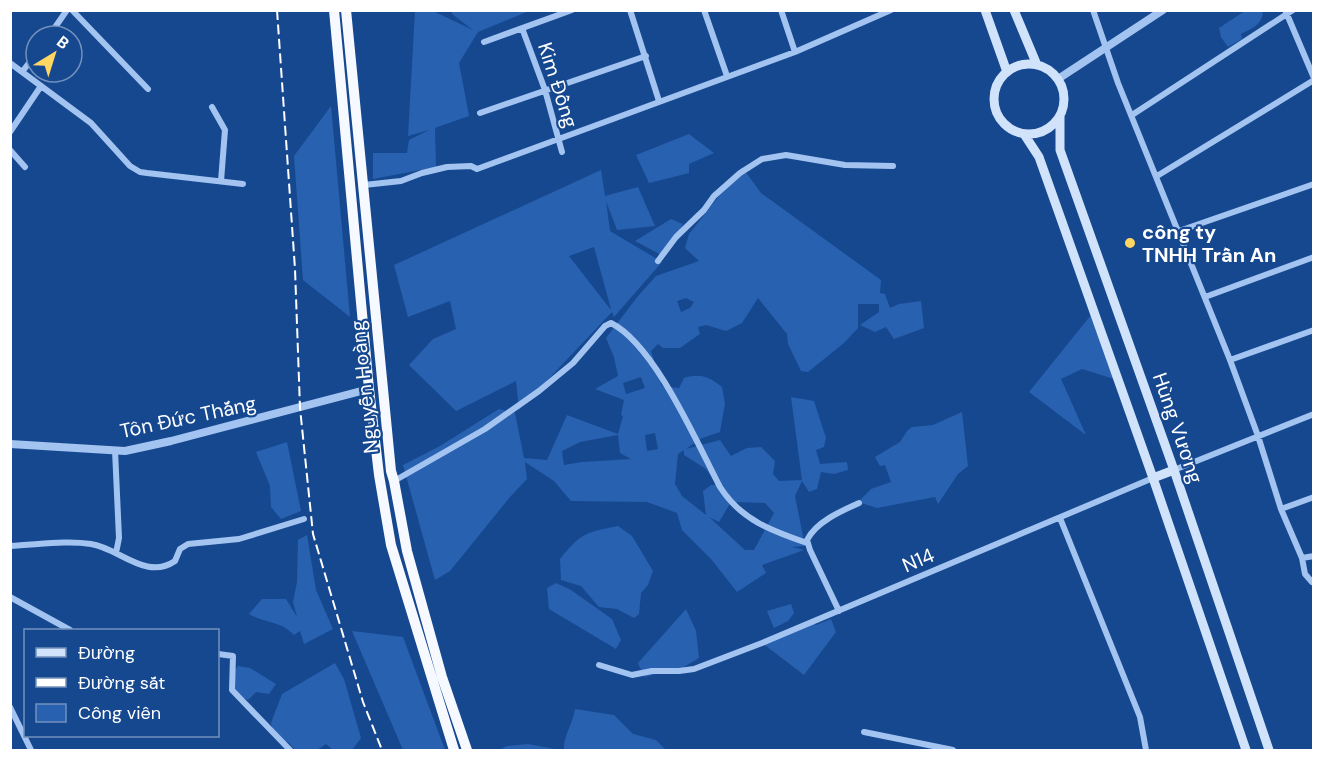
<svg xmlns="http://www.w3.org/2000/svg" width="1324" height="761" font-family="'DM Sans',sans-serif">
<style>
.green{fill:#2861af;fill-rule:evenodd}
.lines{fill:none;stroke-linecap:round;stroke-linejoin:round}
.minor{stroke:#a3c4f0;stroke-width:6}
.tertiary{stroke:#a3c4f0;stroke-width:8}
.secondary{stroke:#d1e2fb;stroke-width:9}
.trunk{stroke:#f6f9ff;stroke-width:10}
.rail{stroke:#fff;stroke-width:2;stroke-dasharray:10 4.5;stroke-linecap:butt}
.poi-dot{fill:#ffd662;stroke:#164890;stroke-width:2}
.labels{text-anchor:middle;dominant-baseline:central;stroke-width:4.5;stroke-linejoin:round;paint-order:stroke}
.street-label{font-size:20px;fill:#fff;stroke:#164890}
.poi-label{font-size:20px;font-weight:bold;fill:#fff;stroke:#164890;text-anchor:start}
</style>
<rect width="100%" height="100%" fill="#164890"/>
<path class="green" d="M415,11H433L473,30L452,14V11H529L478,32L459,63L469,116L435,128L436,167L373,179V153H407L409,140L429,130L408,136Z
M1245,11H1261L1263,14C1259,27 1252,28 1241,34L1242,39L1228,47L1221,37L1219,28Z
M331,106L350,317L303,280L294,156Z
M689,134L714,153L689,164V173L649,183L636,155Z
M742,167L761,193L881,280L880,293L885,294L890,308L899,304L921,301L924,328L894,339L886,327L875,332L860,325L879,312V304H858V328L844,343L808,372L801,371L788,344L787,334L758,298L742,323L726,331L706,325L698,327L700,334L680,348H663L658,344L651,351L662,386L679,388L684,378C700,373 710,377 722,387L725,404L720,432L702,438L686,449L720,440L731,456L747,448L761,447L775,461L773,474L779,481L802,480L791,397L814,401L826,438L824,447L816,450L820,464L847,462L848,470L834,474L821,472L817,489L809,492L802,481L795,496L805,546L792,547L804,550L762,565L766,573L737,592L711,559L682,530L677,513L647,502L571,501L554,481L525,462L527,479L510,497L450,571L435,580L403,465L440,446L499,409L515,413L524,458L547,460L567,415L618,434L623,416L621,415L624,400L595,389L618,376L614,357L606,338L638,296L656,276L699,261L685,248L689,234ZM686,298L694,302L690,308L681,312L677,301ZM641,377L645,388L626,394L623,383ZM655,433L658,449L647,451L645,435ZM618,435L620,453L631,459L582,462L564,465L562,451L580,442ZM684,450V455L706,469L717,485H711L703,491L706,515L682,496L675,484L678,454ZM731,502L765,503L774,513L754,550H745L709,517L719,522Z
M601,170L605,196L638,187L655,226L617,230L606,201L610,231L662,262L614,317L612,312L519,410L516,381L456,411L409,365L433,339L456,329L450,301L408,317L394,265ZM594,247L611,309V310L569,256Z
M671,219L683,224L665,257L635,241Z
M1091,315L1114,379L1082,369L1061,379L1086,435L1029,392Z
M962,412L968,466L958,474L938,504L935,497L877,508L858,502L871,489L891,482L885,465L880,466L875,457L900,442L907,431L912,427L933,425Z
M287,442L301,511L281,519L271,507L270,486L256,452Z
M618,526L632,536L653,571L648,585L641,593L639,614L634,618L617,609L599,607L581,586L561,580L560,559C582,532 585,533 618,526Z
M307,535L316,590L333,629L304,644L300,631L294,635C279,620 266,624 249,614L262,599H286L297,617L293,602L297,582L298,540Z
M556,583L571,590L612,619L621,640L616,649L549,609L547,588Z
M791,604L794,613L788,621L774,628L767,611Z
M686,609L696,631L699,658L672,674L665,672L644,677L638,663Z
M831,619L836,632L804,675L762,643L812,622L816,625Z
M352,631L403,637L445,750H403Z
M335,663L344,679L361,738L352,750H333L326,744L317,750H295L289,743L274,736L271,723L282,694Z
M238,666L250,668L276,684L269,694L256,692L248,700L234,694V671Z
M575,709L614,715L633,734L656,740L666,750H564C563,737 573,723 575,709Z
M528,744L560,750H499L507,746Z"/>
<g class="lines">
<path class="minor" d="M72,10L148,89
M630,10L659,101
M704,10L727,76
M781,10L795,52
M1093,10L1118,83L1230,360L1258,436L1281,509L1302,558L1314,556
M1286,12L1314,78
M522,28L545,90L562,152
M49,36L67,10
M484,42L572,10
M10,63L91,123L130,166L140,172L147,173L243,184
M22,72L36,54
M212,107L225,130L221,181
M480,113L646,56
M1132,115L1293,10
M10,132L41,86
M10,150L25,167
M1157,176L1314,80
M364,185L401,181L422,173L447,167L471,166L477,169L795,52L891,10
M1179,231L1314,184
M658,261L676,237L704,210L714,196L740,173L762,159L786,155L845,165L893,166
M1205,297L1314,257
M1230,360L1314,330
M115,450L119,538L116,553
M1174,470L1314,414
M394,481L485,429L539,391L573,363L605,326L611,323C655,345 697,443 720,487C741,520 772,531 807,543
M1281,509L1314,497
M1060,518L1140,717L1146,750
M10,546C37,545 65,540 91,544C119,548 146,581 175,561L180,549L188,544L239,539L304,519
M1302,558L1305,574L1312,582
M10,597L70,630
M839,611L810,550L807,540C816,522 841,511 859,503
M218,654L233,656L232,690L290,750
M599,665L632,675L652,671H679L694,669L762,643L1153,478
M10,707L31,750
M864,732L953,750"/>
<path class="tertiary" d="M1058,79L1163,10
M10,444L125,451L171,441L369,389"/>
<path class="secondary" d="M985,10L1007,72
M1014,10L1037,65
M994 99a35 35 0 1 1 70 0a35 35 0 1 1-70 0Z
M1060,116V150L1174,470L1269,750
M1024,134L1039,157L1153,478L1246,750
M1153,478L1174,470"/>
<path class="trunk" d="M334,10L369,389L379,475L391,545L454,750
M346,10L391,471L394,481L407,551L442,677L467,750"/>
<path class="rail" d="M277,10L295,269L300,408L313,534L363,702L382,750"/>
</g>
<circle class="poi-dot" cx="1130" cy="243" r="6"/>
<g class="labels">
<g class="street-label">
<text transform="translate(558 85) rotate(72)">Kim Đồng</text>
<text transform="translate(364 387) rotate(-96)">Nguyễn Hoàng</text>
<text transform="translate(188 417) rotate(-12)">Tôn Đức Thắng</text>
<text transform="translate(1178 428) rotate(71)">Hùng Vương</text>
<text transform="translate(918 560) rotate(-23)">N14</text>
</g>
<g class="poi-label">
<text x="1142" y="232">công ty<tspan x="1142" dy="23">TNHH Trần An</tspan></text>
</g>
</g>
<rect width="1324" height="761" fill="none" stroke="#ffffff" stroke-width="24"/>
<rect x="24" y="629" width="195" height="108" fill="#164890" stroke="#7391bc" stroke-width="1.5"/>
<rect x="36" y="648" width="30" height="9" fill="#d1e2fb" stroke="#7391bc" stroke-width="1.5"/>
<text x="78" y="659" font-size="18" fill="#ffffff">Đường</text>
<rect x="36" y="678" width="30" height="9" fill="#ffffff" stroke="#7391bc" stroke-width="1.5"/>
<text x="78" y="689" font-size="18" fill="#ffffff">Đường sắt</text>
<rect x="36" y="704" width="30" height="18" fill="#2861af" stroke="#7391bc" stroke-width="1.5"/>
<text x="78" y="719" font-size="18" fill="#ffffff">Công viên</text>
<g transform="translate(54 54) rotate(38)"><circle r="28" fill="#164890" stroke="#7391bc" stroke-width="1.5"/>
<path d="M0-4.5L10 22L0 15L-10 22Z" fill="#ffd662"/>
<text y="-9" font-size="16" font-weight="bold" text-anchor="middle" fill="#ffffff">B</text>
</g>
</svg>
